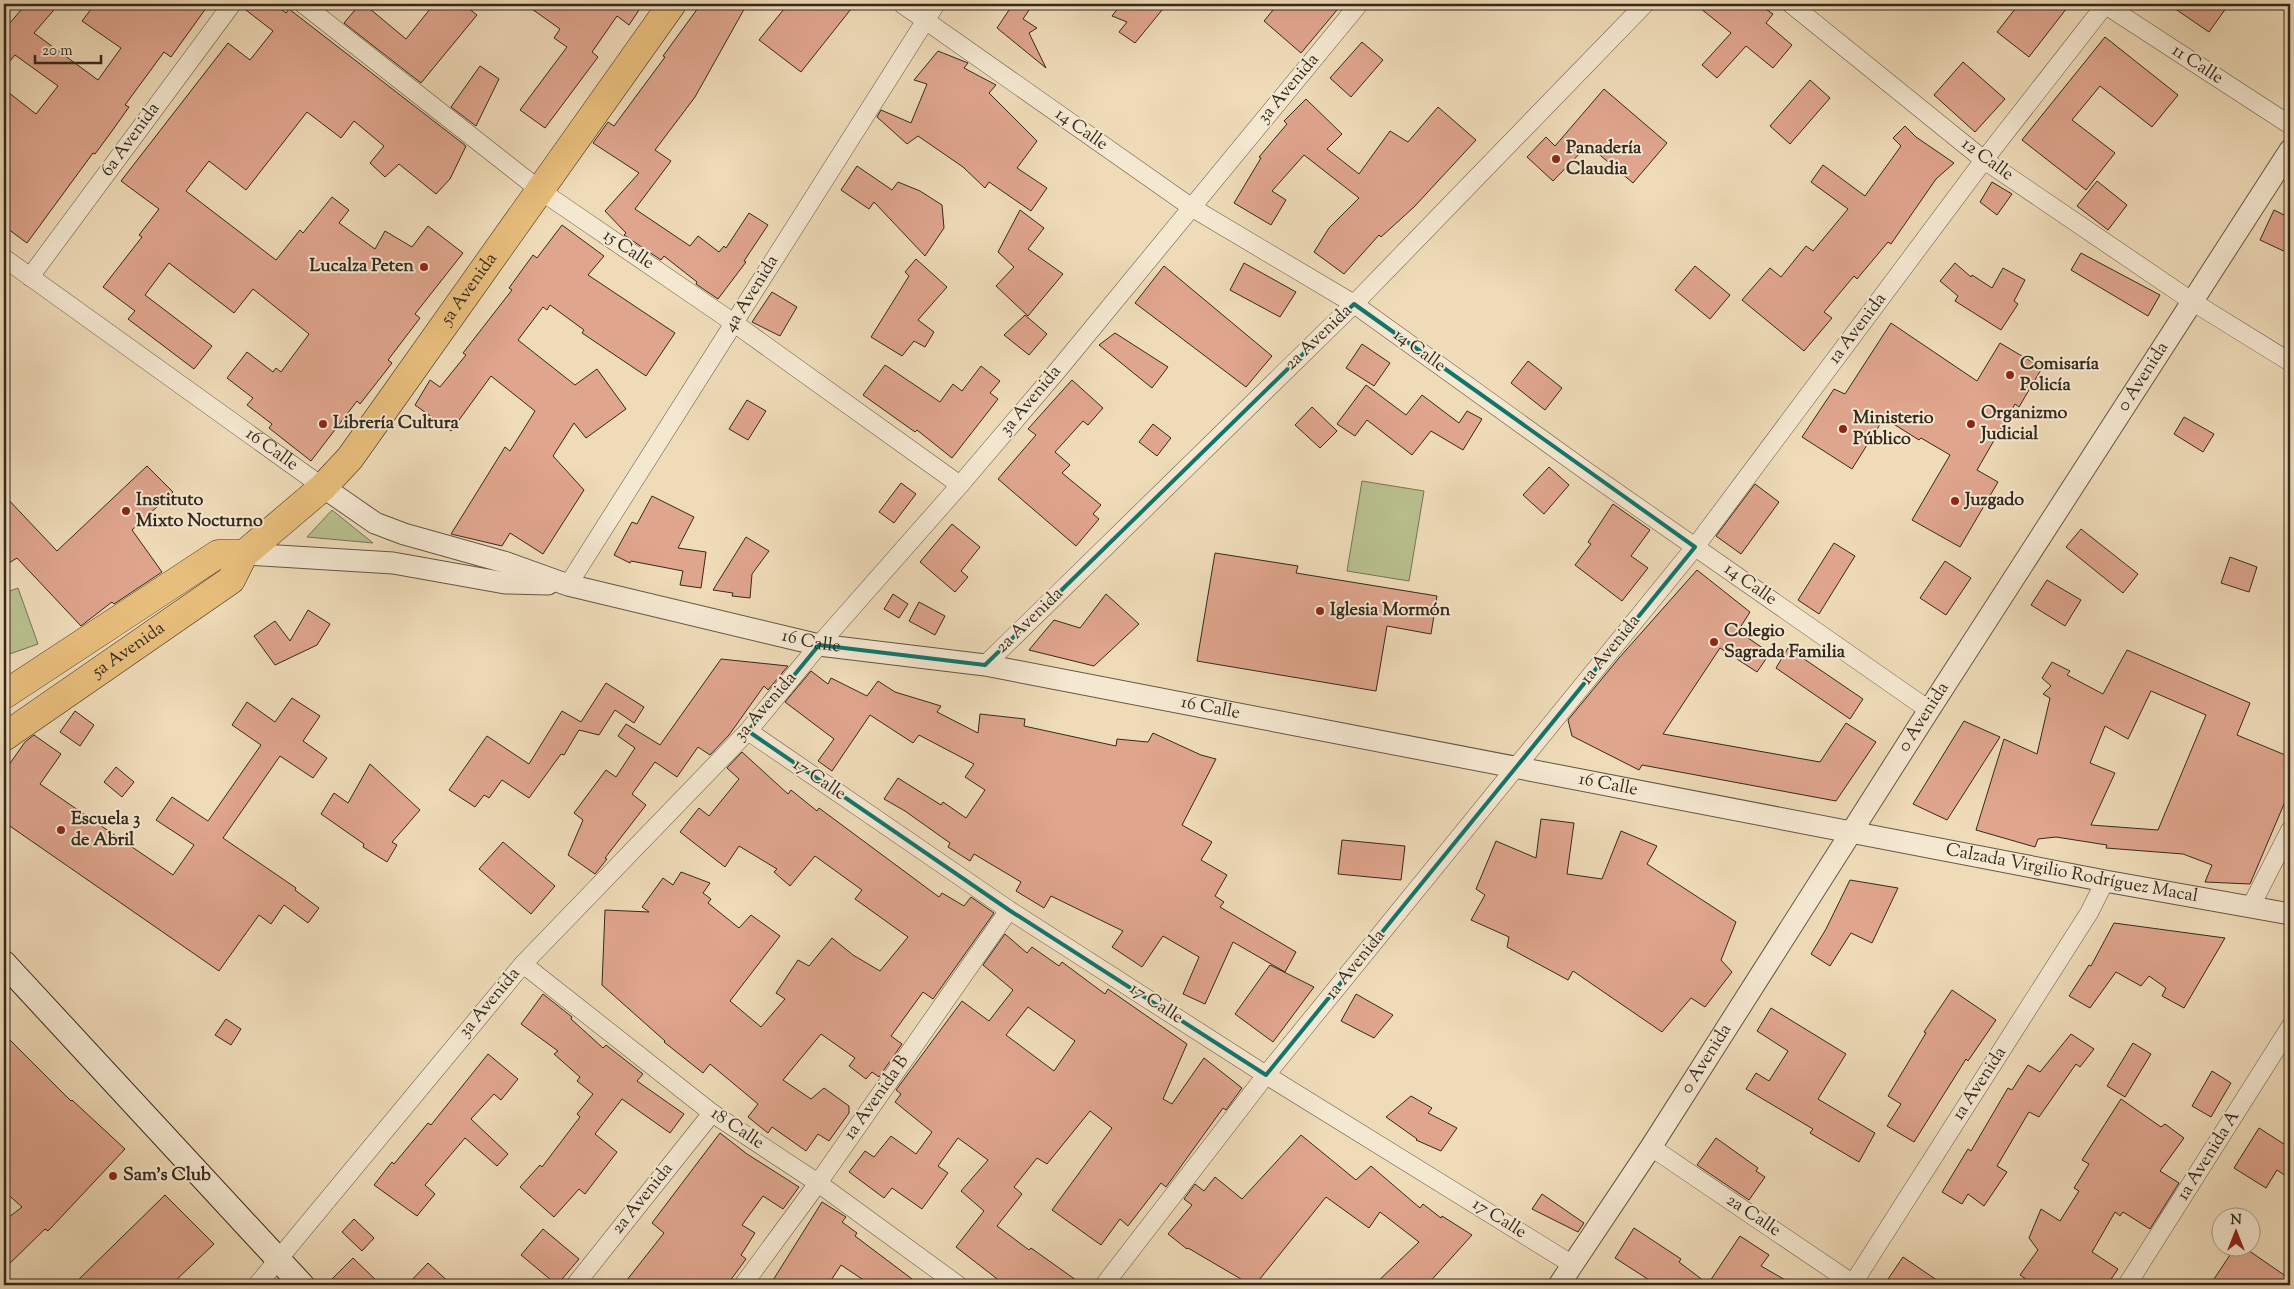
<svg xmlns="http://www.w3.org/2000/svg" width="2294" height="1289" font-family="'Sorts Mill Goudy',serif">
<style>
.green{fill:#b9c08f;stroke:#767456}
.building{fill:#dfa58d;stroke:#34291d;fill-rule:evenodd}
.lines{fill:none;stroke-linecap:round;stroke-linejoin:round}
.minor-casing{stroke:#635644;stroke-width:19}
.tertiary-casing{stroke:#635644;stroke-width:23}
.secondary-casing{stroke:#34291d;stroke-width:26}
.primary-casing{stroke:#34291d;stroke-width:29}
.minor{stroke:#f5e8d1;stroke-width:18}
.tertiary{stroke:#f5e8d1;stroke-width:21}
.secondary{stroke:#f5e8d1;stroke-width:24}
.primary{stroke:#e8be7c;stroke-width:28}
.marked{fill:none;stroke:#0f766e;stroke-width:4;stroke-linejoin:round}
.poi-dot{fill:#8f2418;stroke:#f5e8d1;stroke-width:2}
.labels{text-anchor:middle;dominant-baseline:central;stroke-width:4;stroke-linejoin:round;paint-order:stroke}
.street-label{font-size:18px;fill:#34291d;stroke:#f5e8d1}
.poi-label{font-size:18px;font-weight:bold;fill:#34291d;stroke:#f5e8d1;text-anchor:start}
</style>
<rect width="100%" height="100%" fill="#efdbb8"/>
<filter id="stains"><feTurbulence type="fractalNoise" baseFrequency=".004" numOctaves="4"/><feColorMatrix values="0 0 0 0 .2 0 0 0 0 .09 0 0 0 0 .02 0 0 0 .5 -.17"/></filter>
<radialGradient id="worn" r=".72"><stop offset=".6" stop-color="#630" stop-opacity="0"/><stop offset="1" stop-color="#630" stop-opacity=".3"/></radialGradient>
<path class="green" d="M1362,481L1424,491L1409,581L1347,571Z
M332,510L373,543L307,537Z
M18,588L38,644L4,656V593Z"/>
<path class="building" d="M26,4H59L34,33L98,80L121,48L82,21L95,4H209L171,57L164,52L125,105L129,107L112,131L95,154L93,153L27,243L4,226V89L36,114L58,86L15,55L4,68V30Z
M242,4H274L286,13L289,9L466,146L450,179L436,194L399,164L385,177L370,163L384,146L354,121L341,138L307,112L246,190L209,161L186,191L276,260L300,230L303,233L332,197L349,210L339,223L375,249L385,231L412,247L428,226L463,253L415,314L420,318L388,360L392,363L360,404L357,401L311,461L269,428L272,424L247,405L253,398L227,378L247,352L273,372L276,368L281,372L309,334L253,289L234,313L169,263L145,295L212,346L194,369L128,319L135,311L103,287L142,237L139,235L159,209L121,181L228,43L250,60L273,31L242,7Z
M360,4H364L406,39L434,4H463L477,15L421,83L344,23Z
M525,4H643L629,25L617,16L592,52L598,57L545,128L520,110L567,47L554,38L560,29Z
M701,4H747L695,97L655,150L671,161L635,209L690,246L698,236L719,252L724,246L726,248L749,213L768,225L744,261L746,262L718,299L696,284L697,282L664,256L661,260L624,235L626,233L605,211L639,173L593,143L608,122L614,126L665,57L663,56Z
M788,4H855L801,72L759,40Z
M1013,4H1033L1023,19L1037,28L1029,33L1046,68L997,28Z
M1121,4H1167L1135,43L1119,32L1127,22L1112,16Z
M1278,4H1342L1301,53L1264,21Z
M1695,4H1758L1773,14L1766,23L1792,45L1773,68L1746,46L1717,78L1702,65L1731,33Z
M2019,4H2070L2029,57L1997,32Z
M2168,4H2229L2209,32Z
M2105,37L2178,95L2152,127L2100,86L2072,120L2115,153L2086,190L2022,140Z
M1362,42L1383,60L1351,97L1330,78Z
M938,51L968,63L964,68L996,85L989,93L1037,141L1017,168L1047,188L1031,211L989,182L985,188L963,167L918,136L907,144L877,117L881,110L911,123L927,84L914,80Z
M1963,62L2005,99L1975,132L1934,95Z
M480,66L499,79L476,126L451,107Z
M1810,80L1830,98L1790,144L1770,126Z
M1604,89L1667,143L1633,183L1588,145L1553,181L1527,157L1546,137L1555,146Z
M1306,99L1342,134L1327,149L1359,174L1390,131L1408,142L1438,107L1476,140L1414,207L1381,237L1379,235L1344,274L1314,252L1329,228L1359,198L1304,155L1272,191L1286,200L1271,225L1234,203L1261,158L1259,157L1287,124L1284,121Z
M1905,126L1916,137L1954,163L1936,179L1891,244L1888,242L1857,279L1854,276L1824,312L1832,318L1804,351L1742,300L1770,268L1781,277L1806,246L1813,251L1848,209L1811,182L1823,165L1865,196L1901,146L1893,138Z
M857,166L892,190L898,182L920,191L942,205L944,228L925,256L874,202L869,209L841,190Z
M2097,181L2127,205L2108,230L2077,206Z
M1992,182L2012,194L1997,215L1980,202Z
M1020,210L1044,228L1028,249L1063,274L1028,316L996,286L1014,267L998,252Z
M2274,210L2290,218V254L2260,240Z
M562,225L604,256L588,275L675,333L646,376L582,333L584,330L550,305L547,310L543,307L518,340L575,385L597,369L626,409L586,438L574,423L553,456L584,490L543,554L510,533L502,546L451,534L505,447L510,451L535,411L491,376L451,431L415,405L430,380L440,387L466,355L463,353L512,290L509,288L533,255L537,258Z
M2081,253L2160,295L2148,316L2071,270Z
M916,259L947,287L918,320L934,332L925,347L914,341L902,356L871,337L909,276L905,272Z
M1244,263L1296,292L1280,317L1230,290Z
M1955,263L1971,277L1972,275L1992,288L2003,268L2025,280L2014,301L2018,304L2001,330L1955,301L1958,296L1940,281Z
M1164,266L1272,356L1246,387L1135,303Z
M1695,266L1730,295L1710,319L1675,290Z
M772,292L797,307L780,336L752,322Z
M1025,315L1047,334L1029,355L1004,335Z
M1891,323L1977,381L2000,343L2042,368L2019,407L2015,404L1977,470L1998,482L1960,547L1912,520L1950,455L1921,438L1919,440L1884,418L1852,469L1802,437L1834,389L1845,394Z
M1115,333L1168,367L1152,388L1099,345Z
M1362,344L1390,363L1374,386L1346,368Z
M1528,361L1562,388L1545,410L1511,383Z
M885,365L940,402L953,384L962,391L981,366L1000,381L990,393L998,399L952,458L917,430L915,432L863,395Z
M1072,380L1103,408L1088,425L1083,421L1055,452L1070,465L1062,473L1101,505L1093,514L1099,519L1076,546L998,479L1036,435L1028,429Z
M1366,385L1406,415L1422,395L1459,423L1467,411L1482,419L1463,450L1431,431L1412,455L1367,420L1355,436L1337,424Z
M747,400L766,411L748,440L729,429Z
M1312,407L1337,431L1320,448L1295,425Z
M2184,417L2214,434L2203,452L2174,434Z
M1153,424L1171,438L1157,456L1139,442Z
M147,466L173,492L132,530L162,572L114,604L112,602L81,626L17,558L4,566V495L57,551Z
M1549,467L1569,485L1544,514L1523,495Z
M901,483L916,494L894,523L879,512Z
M1755,484L1779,502L1741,554L1716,536Z
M652,496L694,517L678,548L706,552L701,588L680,585L683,571L631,561L630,563L614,555L632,522L637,524Z
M1613,504L1650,530L1631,556L1648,568L1622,601L1575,565L1591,544L1588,542Z
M952,524L980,547L961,571L968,577L955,592L920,562Z
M2081,529L2138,574L2123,593L2066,547Z
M746,537L769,551L752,574L750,598L732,596L733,593L713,590Z
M1834,543L1855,556L1819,614L1798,600Z
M1215,553L1298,566L1296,573L1437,596L1431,634L1387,626L1376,691L1197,661Z
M2230,557L2257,567L2249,592L2221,583Z
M1945,561L1971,578L1946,615L1920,598Z
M1697,570L1750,612L1738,631L1770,653L1757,672L1720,648L1663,734L1820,762L1846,723L1876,742L1836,801L1642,765L1639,770L1572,736L1568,720L1619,658Z
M2047,580L2081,600L2065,626L2031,605Z
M893,594L908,604L899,618L884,609Z
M1106,594L1139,624L1094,666L1029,650L1054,620L1080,628Z
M919,602L945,616L935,635L909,621Z
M308,610L330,624L317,645L275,665L254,636L275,621L290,641Z
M1788,648L1863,699L1850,719L1776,668Z
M2127,650L2250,703L2237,735L2290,757V790L2250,884L2205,882L2212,865L2183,854L2106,848L2107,845L2056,837L2038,839L2035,847L1976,830L2004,739L2037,754L2050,698L2043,694L2051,686L2042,678L2052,662L2070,671L2067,675L2103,694ZM2151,691L2206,715L2158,830L2091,825L2115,773L2090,763L2105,726L2128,739Z
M721,659L788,666L768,690L764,686L729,735L710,755L698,747L677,777L655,762L632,794L646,805L605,858L607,859L595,874L568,855L583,820L574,813L606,770L616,777L635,748L618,736L626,724L660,745Z
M811,671L828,684L831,678L867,696L878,681L895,692L941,706L937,712L978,733L980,714L1025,719L1024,726L1116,746L1117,739L1148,742L1153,733L1201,755L1216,759L1182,825L1212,842L1201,860L1227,875L1215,896L1224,902L1220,907L1296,952L1285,972L1233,942L1205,1004L1183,994L1199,957L1163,936L1142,967L1112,947L1123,931L1051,896L1044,908L1016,891L1021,882L974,854L970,861L948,847L950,843L905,811L884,799L898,778L941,805L943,802L966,818L985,790L965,777L974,764L919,735L913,743L870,715L832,771L818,761L834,739L785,702Z
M606,683L644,707L634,723L615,710L599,735L579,730L564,755L561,754L529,798L502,780L489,798L484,795L475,807L449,790L487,736L529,764L562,711L581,722Z
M292,698L320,716L303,741L327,758L313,778L280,756L223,838L296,888L295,890L319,908L308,923L284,905L271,924L259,915L219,971L4,822V772L25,742L34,735L61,754L40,784L173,875L194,845L156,820L172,797L208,821L261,745L232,725L247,702L275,722Z
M75,711L94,725L80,746L60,732Z
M1964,721L2000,737L1947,820L1913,804Z
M742,752L788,794L791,790L817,811L819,808L939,897L942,893L964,906L971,897L994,913L933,999L923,992L891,1036L902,1044L879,1077L872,1072L866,1079L849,1066L855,1058L821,1034L783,1080L811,1099L824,1088L849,1106V1113L829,1141L818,1134L806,1151L772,1127L768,1133L748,1117L758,1104L710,1064L703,1073L664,1042L665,1041L602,985L605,910L649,912L642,907L663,878L673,885L681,872L710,883L703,893L711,899L708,903L739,928L751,915L780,936L730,1001L761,1027L785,999L776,993L798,960L809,966L832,938L853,955L880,971L908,937L855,899L862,890L815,856L790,886L774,872L777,869L739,846L725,867L680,832L699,808L709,816L739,779L727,768Z
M370,764L420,810L392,842L397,845L387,862L363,847L364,844L321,814L334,793L348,803Z
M116,767L134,782L122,797L104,782Z
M1541,819L1574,823L1567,874L1602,879L1621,831L1657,846L1647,864L1736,922L1721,960L1732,972L1705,1007L1691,998L1662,1032L1573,971L1568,980L1507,947L1509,937L1471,920L1485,895L1476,889L1496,841L1536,858Z
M1342,840L1405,846L1401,880L1338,874Z
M503,842L555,886L531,914L479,869Z
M1850,880L1898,888L1872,943L1851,933L1830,966L1811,954L1826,929Z
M2114,923L2225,938L2184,1008L2162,996L2166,988L2149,976L2141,986L2116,972L2090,1008L2069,996L2089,965L2091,966Z
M1005,934L1027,953L1032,947L1059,966L1062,962L1105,994L1108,989L1187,1044L1163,1099L1172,1104L1204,1058L1242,1088L1226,1110L1223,1108L1166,1187L1161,1183L1128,1226L1120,1219L1101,1245L1052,1210L1112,1128L1090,1111L1047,1164L1037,1158L1014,1187L1022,1194L997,1226L1029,1250L1031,1248L1083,1285H1005L956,1247L984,1211L961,1191L988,1160L958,1138L938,1166L948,1173L922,1209L892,1188L884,1198L849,1172L865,1151L874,1157L891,1136L916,1154L932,1132L895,1102L901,1094L896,1090L962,1001L989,1021L1013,990L983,965ZM1028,1007L1075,1041L1054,1071L1006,1035Z
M1270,965L1314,987L1273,1042L1235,1014Z
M1952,990L1996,1020L1968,1061L1966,1059L1914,1142L1887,1126L1901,1104L1888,1096L1926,1033L1924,1032Z
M543,994L572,1017L571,1019L603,1048L606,1045L643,1074L637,1081L684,1114L670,1133L622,1099L595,1134L617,1152L585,1194L579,1189L554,1217L520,1187L540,1165L542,1167L580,1117L577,1114L593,1094L577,1081L580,1077L554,1054L558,1051L521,1024Z
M1356,994L1393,1015L1374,1038L1341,1021Z
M1771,1008L1846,1054L1818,1099L1875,1133L1859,1162L1810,1133L1813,1129L1746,1089L1756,1073L1769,1081L1788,1051L1757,1031Z
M226,1019L241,1029L231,1045L215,1035Z
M4,1034L71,1101L72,1100L125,1149L48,1231L45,1229L4,1269V1221L22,1207L4,1191Z
M2071,1034L2094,1049L2080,1067L2076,1064L2039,1117L2029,1112L1997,1166L2007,1172L1984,1206L1968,1194L1962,1204L1942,1192L1968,1149L1971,1151L2008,1088L2012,1090L2028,1065L2040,1072Z
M2133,1043L2151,1054L2125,1097L2107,1086Z
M488,1054L518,1079L501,1100L494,1094L471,1119L508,1154L497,1166L465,1138L425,1185L435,1194L417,1216L374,1185L392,1162L394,1164L428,1123L431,1125Z
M2212,1071L2231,1083L2211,1117L2192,1106Z
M1411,1096L1432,1108L1428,1113L1457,1128L1441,1151L1416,1140L1417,1139L1386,1117Z
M2121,1099L2161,1127L2165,1124L2184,1138L2160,1171L2179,1183L2150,1229L2123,1212L2120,1216L2115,1212L2092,1252L2118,1269L2107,1285H2034L2020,1275L2038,1250L2029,1238L2041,1209L2060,1221L2079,1191L2074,1188L2089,1164L2082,1160Z
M2259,1128L2290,1148V1179L2277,1170L2266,1188L2234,1168Z
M720,1133L747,1154L799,1187L783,1209L763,1196L742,1225L755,1233L741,1255L746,1259L727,1285H623L664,1233L652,1223Z
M1301,1135L1356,1180L1371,1166L1420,1208L1423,1204L1441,1218L1442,1216L1472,1235L1427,1285H1374L1419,1242L1380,1212L1369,1228L1326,1197L1255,1285H1251L1188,1248L1187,1249L1168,1234L1192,1205L1184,1199L1195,1184L1204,1191L1215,1177L1242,1199Z
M1716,1138L1758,1168L1756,1171L1765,1177L1749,1200L1697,1165Z
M1542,1194L1584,1223L1578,1232L1532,1209Z
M165,1195L214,1244L196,1261L171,1285H73Z
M822,1202L846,1217L842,1222L857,1233L855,1236L920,1285H871L841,1265L828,1285H770Z
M354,1219L374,1238L362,1251L342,1232Z
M1634,1228L1681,1259L1679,1262L1708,1284L1740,1236L1769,1255L1761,1266L1794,1285H1657L1615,1258Z
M543,1229L579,1259L557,1285L521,1255Z
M2236,1246H2242L2290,1279V1285H2210Z
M1903,1257L1944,1285H1884Z
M353,1258L381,1285H326Z
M428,1263L452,1285H407Z"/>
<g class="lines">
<g class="minor-casing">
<g id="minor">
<path d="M303,4L541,191L734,323L960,485"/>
<path d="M902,4L1191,207L1354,304L1589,473L1929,710"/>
<path d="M1791,4L1984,160L2193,302L2290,362"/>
<path d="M2104,4L2290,125"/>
<path id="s1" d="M4,258L323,487"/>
<path d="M30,277L232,4"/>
<path d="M568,585L936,4"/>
<path d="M985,665L1354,304L1645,4"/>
<path d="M748,731L1009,910L1266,1075L1573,1265"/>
<path d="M2251,906L2290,830"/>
<path d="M523,964L712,1113L818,1183L958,1285"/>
<path d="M1651,1147L1855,1285"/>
<path d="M257,1285L523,964L748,731L819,645L960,485L1058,370L1359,4"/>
<path d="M575,1285L712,1113"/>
<path d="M743,1285L818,1183L1009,910"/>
<path d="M1104,1285L1266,1075L1695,547L1984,160L2105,5"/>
<path d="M1852,1285L2089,913L2105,881"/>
<path d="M2127,1285L2290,1027"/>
</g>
</g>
<g class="tertiary-casing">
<g id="tertiary">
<path id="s2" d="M323,487L375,523L404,534L504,562L568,585L819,645L985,665L2105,881L2290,914"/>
<path d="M244,554L393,563L505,583L548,584"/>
<path id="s3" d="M1559,1285L1651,1147L1929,710L2290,150"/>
</g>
</g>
<g class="secondary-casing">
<path id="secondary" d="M4,963L302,1285"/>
</g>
<g class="primary-casing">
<g id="primary">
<path d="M4,695L218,554H244"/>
<path id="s4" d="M4,737L231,580L244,554L323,487L350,458L672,4"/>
</g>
</g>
<use href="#minor" class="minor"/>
<use href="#tertiary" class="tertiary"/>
<use href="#secondary" class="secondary"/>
<use href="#primary" class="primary"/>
</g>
<path class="marked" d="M1354,304L1695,547L1266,1075L1009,910L748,731L819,645L985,665Z"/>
<g class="poi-dot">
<circle cx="1556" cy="159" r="5"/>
<circle cx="424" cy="267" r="5"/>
<circle cx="2010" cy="375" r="5"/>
<circle cx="323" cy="424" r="5"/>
<circle cx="1971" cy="424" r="5"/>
<circle cx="1843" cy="429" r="5"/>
<circle cx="1955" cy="501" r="5"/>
<circle cx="126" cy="511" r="5"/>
<circle cx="1320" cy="611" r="5"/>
<circle cx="1714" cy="642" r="5"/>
<circle cx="61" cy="830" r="5"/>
<circle cx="113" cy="1176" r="5"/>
</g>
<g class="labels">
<g class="street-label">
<text transform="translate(2197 65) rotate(33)">11 Calle</text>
<text transform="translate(1289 89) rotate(-50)">3a Avenida</text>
<text transform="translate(1081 130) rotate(35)">14 Calle</text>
<text transform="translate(131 140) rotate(-54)">6a Avenida</text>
<text transform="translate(1987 160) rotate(36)">12 Calle</text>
<text transform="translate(628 250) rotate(34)">15 Calle</text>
<text stroke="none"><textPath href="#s4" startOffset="655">5a Avenida</textPath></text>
<text transform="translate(752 294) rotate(-58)">4a Avenida</text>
<text transform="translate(1858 329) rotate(-53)">1a Avenida</text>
<text transform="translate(1319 338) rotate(-44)">2a Avenida</text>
<text transform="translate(1419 351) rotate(36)">14 Calle</text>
<text stroke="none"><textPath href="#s3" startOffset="1080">0 Avenida</textPath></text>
<text transform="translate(1031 401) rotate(-50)">3a Avenida</text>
<text stroke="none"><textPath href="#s1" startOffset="329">16 Calle</textPath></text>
<text transform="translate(1750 585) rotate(35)">14 Calle</text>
<text transform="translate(1030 621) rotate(-44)">2a Avenida</text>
<text stroke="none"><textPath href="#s2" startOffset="516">16 Calle</textPath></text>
<text stroke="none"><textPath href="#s4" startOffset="152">5a Avenida</textPath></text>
<text transform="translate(1611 650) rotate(-51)">1a Avenida</text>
<text transform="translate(766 707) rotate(-49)">3a Avenida</text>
<text stroke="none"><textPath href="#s2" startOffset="921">16 Calle</textPath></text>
<text stroke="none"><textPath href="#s3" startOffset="675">0 Avenida</textPath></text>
<text transform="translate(819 780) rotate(34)">17 Calle</text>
<text stroke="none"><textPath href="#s2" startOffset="1326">16 Calle</textPath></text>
<text stroke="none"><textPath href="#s2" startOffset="1798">Calzada Virgilio Rodríguez Macal</textPath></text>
<text transform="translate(1356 965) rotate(-51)">1a Avenida</text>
<text transform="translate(490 1003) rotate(-50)">3a Avenida</text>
<text transform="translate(1156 1004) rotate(33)">17 Calle</text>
<text stroke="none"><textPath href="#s3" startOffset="270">0 Avenida</textPath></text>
<text transform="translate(1980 1084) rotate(-57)">1a Avenida</text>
<text transform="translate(877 1098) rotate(-55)">1a Avenida B</text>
<text transform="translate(737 1129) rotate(34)">18 Calle</text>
<text transform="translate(2209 1156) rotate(-58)">1a Avenida A</text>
<text transform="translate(643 1199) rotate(-51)">2a Avenida</text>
<text transform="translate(1753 1216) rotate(34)">2a Calle</text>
<text transform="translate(1499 1219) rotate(32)">17 Calle</text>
</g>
<g class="poi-label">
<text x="1566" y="149">Panadería<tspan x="1566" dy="21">Claudia</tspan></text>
<text x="414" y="267" text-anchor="end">Lucalza Peten</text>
<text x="2020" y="365">Comisaría<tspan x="2020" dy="21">Policía</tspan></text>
<text x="1981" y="414">Organizmo<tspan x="1981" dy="21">Judicial</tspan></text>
<text x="1853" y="419">Ministerio<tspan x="1853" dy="21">Público</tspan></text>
<text x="333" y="424">Librería Cultura</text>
<text x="136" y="501">Instituto<tspan x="136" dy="21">Mixto Nocturno</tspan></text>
<text x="1965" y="501">Juzgado</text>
<text x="1330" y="611">Iglesia Mormón</text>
<text x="1724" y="632">Colegio<tspan x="1724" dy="21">Sagrada Familia</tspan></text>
<text x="71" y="820">Escuela 3<tspan x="71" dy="21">de Abril</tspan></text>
<text x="123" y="1176">Sam's Club</text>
</g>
</g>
<rect width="2294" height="1289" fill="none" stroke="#efdbb8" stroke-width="20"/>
<rect x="5" y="5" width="2284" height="1279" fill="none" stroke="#34291d" stroke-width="2.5"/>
<rect x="10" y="10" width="2274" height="1269" fill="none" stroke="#34291d"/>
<g transform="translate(2236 1232)"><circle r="24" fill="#f5e8d1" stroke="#a89c89"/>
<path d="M0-4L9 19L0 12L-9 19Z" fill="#8f2418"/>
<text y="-8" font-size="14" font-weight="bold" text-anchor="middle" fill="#34291d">N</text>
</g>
<path d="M35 55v8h66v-8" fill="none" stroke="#34291d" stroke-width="2.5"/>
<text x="42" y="55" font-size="15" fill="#34291d" stroke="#f5e8d1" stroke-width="4" paint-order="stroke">20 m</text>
<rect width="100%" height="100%" filter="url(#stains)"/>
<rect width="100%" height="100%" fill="url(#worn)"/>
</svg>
